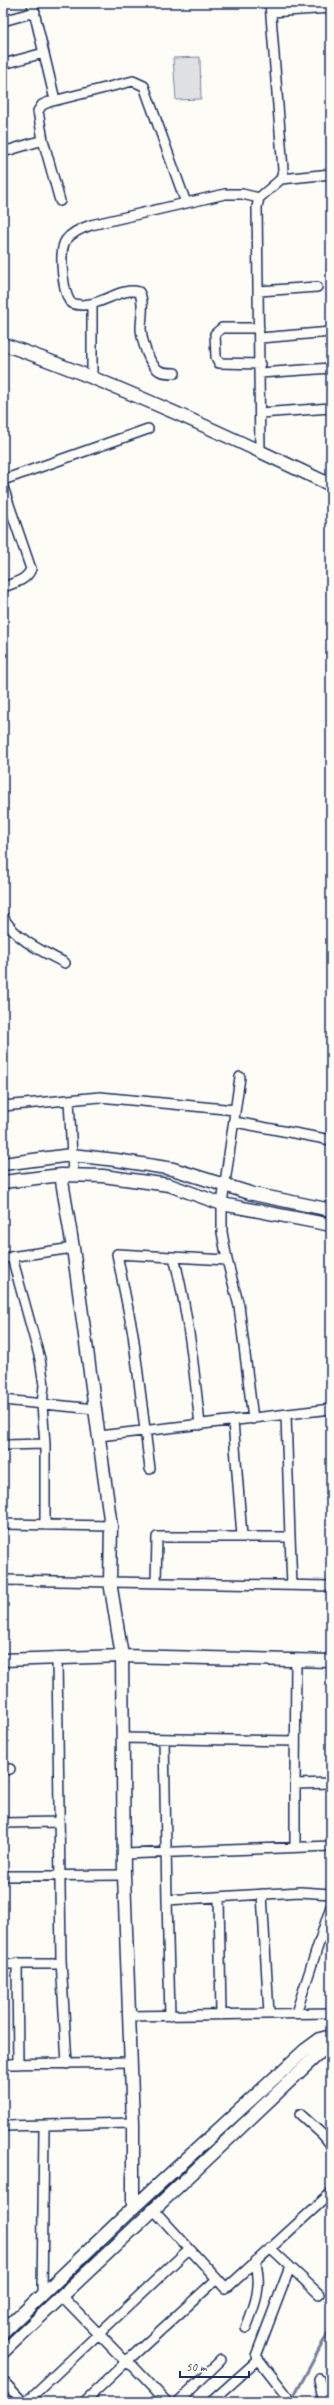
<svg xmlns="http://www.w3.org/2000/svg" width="334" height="2405" font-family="Caveat,sans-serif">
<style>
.green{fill:#e0e1e3;stroke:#7e88a0}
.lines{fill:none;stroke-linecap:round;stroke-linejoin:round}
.stream{stroke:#76819c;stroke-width:3}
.street-casing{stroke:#1b2f5e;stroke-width:12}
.secondary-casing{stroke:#1b2f5e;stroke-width:15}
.street{stroke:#fdfcf7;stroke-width:9}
.secondary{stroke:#fdfcf7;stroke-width:12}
</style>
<rect width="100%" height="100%" fill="#fdfcf7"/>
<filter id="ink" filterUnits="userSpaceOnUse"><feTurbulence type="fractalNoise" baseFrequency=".025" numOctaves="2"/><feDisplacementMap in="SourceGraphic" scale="8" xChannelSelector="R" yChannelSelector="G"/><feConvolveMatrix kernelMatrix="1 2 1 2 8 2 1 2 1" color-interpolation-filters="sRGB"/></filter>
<g filter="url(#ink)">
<path class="green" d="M200,57L201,99L176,100L173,58Z"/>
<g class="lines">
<path class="stream" d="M291,2402L329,2331L331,2320"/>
<g class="street-casing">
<path id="street" d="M32,3L55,100
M271,12L331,8
M3,21L35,12
M3,64L44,53
M3,152L43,140
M281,179L331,174
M60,201L43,140L38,111L42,105L49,102L133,81L144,86L186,203
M259,291L317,287
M259,328H222L215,334L216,357L219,363L260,364
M260,338L331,332
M175,373C161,373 157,372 150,360C145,350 142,340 141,329C141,318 145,302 139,292C118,286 96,312 71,303C63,293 58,250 66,240C72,232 82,228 91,225L225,194H242L259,198
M260,373L331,368
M92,377V304
M260,413L331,408
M260,451L257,207L259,198L281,179L283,170L270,3
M3,480L148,429
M3,487L31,569C26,581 14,583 3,587
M3,917C16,940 42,951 65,963
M69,1100L73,1175
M3,1106L100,1097L235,1110
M235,1122L331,1140
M174,1257C188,1312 194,1368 200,1425
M3,1258L73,1248
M227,1260L239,1306L253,1419
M3,1400L95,1409
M233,1421L242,1536
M99,1436L331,1409
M3,1445L45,1444L42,1405L44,1385L40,1359L12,1257
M150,1469L133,1334L117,1254L227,1260L222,1232V1204L240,1077
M3,1524L111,1526
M45,1525V1444
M290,1537L292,1585
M3,1580L331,1586
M156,1583L157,1537H290L286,1415
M57,1658L61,1960L67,2064
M296,1660L295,1784L331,1783
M123,1738L295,1741
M164,1739L167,1900L300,1892L331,1894
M3,1770L10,1769
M295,1784V1847
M3,1823L59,1822
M124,1854L331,1846
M3,1876L124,1875
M262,1894L269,2014
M219,1897L221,2015
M167,1900L170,2016
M17,1963L18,2064
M3,1964H61
M296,2013L331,1906
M128,2016L331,2013
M3,2064L130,2062
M300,2114L323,2135L331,2145
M3,2126L133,2123
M270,2248L319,2294
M217,2279L225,2288L229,2286L331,2193
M42,2295L44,2127
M62,2296L126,2362L217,2279L153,2209
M246,2328C255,2305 263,2285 255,2261
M319,2379L324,2402
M3,2381L23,2402
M26,2402L189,2249
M84,2402L126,2362L133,2366L167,2402
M178,2402L221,2360
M211,2402L258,2360
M282,2402L287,2397L285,2393L256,2356L290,2267"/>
</g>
<g class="secondary-casing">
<path id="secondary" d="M3,344C115,383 224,434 331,485
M3,1164L71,1155L116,1160L173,1169L253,1194L331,1210
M61,1175L73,1248L111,1526L110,1582L122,1656L124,1875L133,2123V2208
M3,1182L61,1175L103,1176L169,1185L222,1204L331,1225
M3,1660L122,1656L331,1661
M3,2332L133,2208L305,2050L320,2039L331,2036
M3,2352L331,2042"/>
</g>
<use href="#street" class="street"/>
<use href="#secondary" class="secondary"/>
</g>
</g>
<rect width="334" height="2405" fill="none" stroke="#fdfcf7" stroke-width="16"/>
<rect x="8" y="8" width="318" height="2389" fill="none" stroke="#1b2f5e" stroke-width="1.5" filter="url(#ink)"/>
<path d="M180 2371v6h69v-6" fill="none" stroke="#1b2f5e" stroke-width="2"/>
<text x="186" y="2371" font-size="12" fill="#1b2f5e" stroke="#fdfcf7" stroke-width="3" paint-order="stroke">50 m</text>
</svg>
